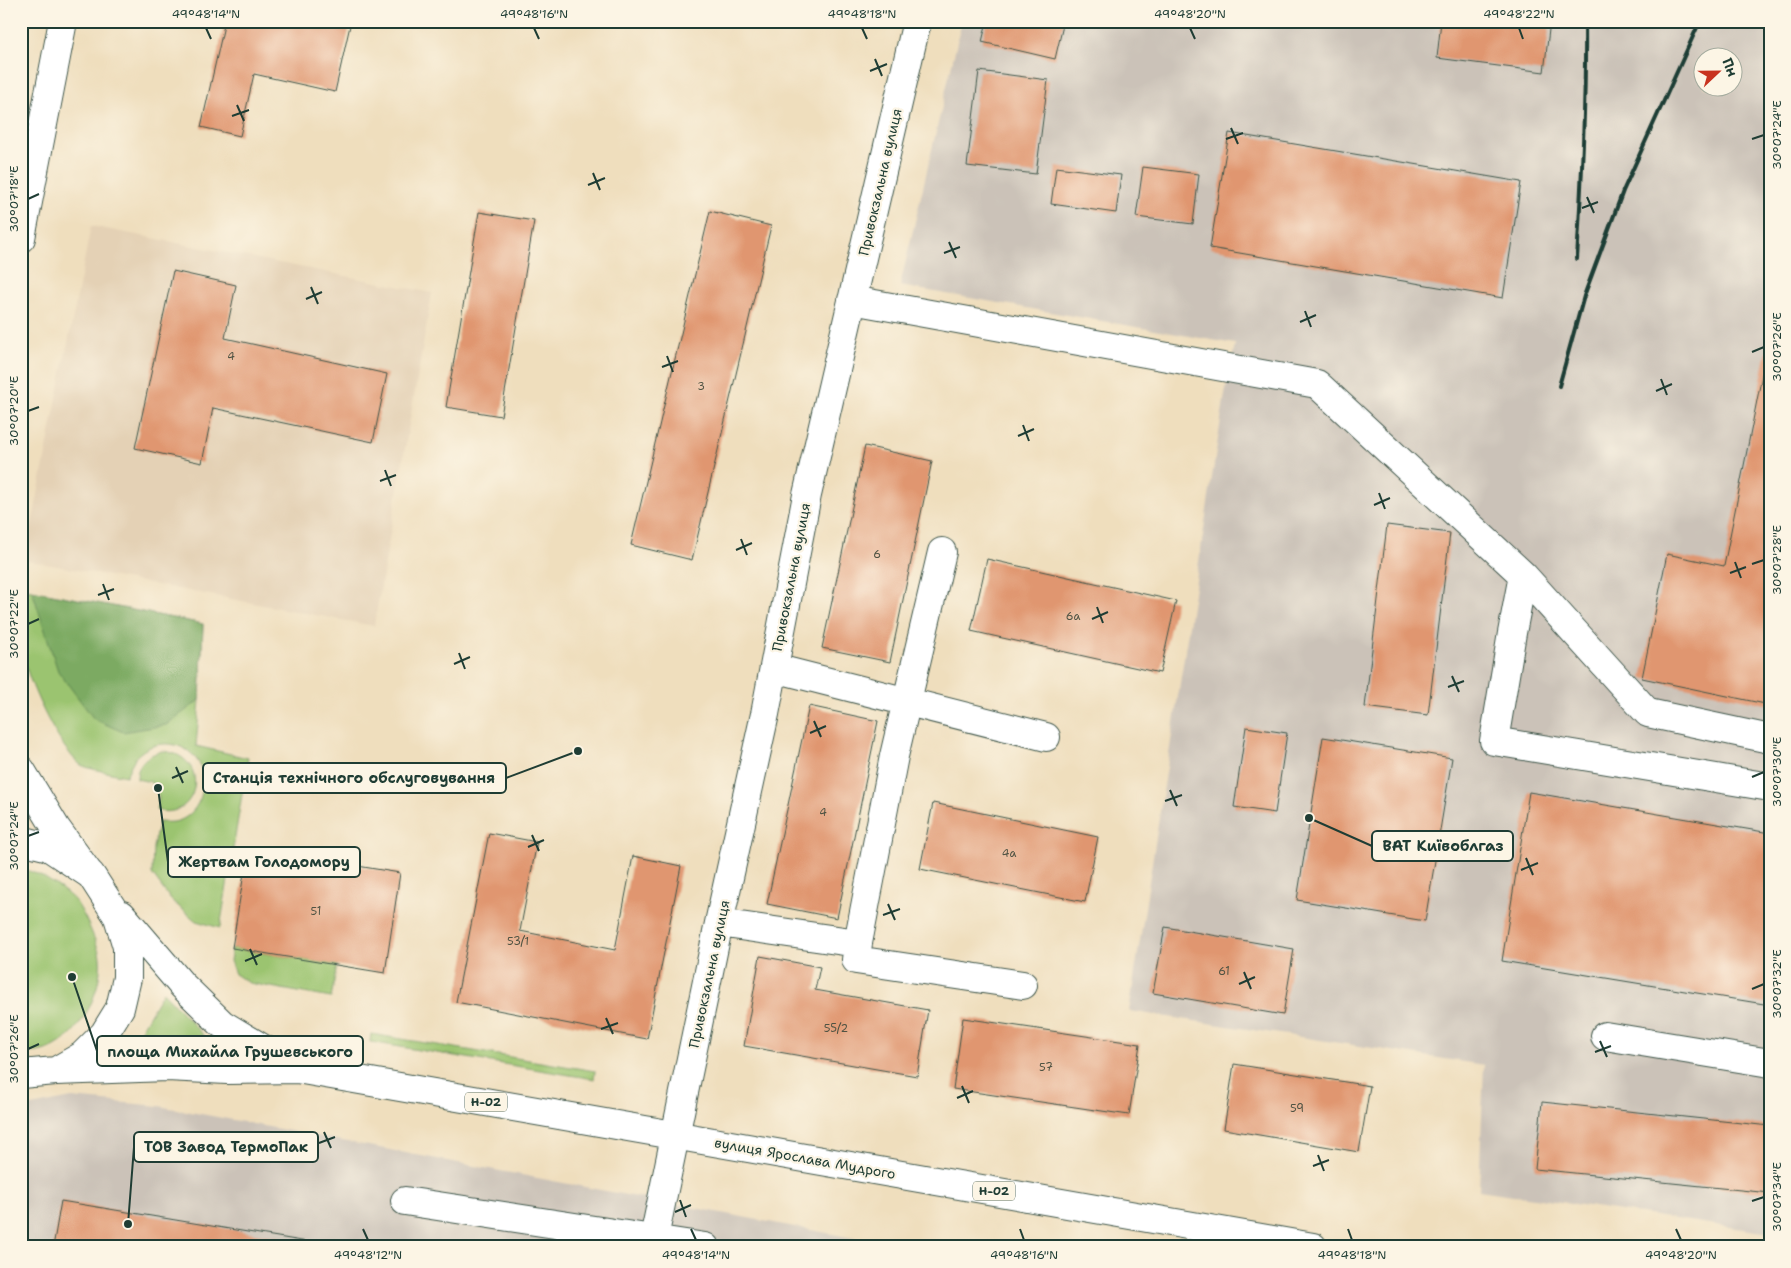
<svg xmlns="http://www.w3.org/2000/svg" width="1791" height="1268" font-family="'Shantell Sans',sans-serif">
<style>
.built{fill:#e4d1b5}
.industrial{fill:#cbc2b8;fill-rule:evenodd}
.green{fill:#9bc46f;stroke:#5d8052}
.forest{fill:#7caa62;stroke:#4e744b}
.building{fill:#e09670}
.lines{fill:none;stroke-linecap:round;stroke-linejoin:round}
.minor-casing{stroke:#3e5549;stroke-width:30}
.major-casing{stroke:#3e5549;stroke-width:30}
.minor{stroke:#fff;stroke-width:28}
.major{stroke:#fff;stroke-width:28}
.rail{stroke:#1f3d34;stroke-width:4}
.ticks{fill:none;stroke:#1f3d34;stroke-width:2}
.labels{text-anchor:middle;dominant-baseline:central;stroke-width:4.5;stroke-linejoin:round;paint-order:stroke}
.number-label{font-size:11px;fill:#4f5343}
.shield{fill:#fcf5e5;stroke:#617469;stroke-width:1}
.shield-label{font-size:12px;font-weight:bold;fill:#1f3d34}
.street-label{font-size:14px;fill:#1f3d34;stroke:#fcf5e5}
.leader{fill:none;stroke:#1f3d34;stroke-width:2}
.callout-dot{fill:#1f3d34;stroke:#fcf5e5;stroke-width:2}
.callout{fill:#fcf5e5;stroke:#1f3d34;stroke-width:2}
.callout-label{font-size:15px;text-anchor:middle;font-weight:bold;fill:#1f3d34}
.neatline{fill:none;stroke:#1f3d34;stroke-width:2}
.ticks-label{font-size:12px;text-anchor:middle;fill:#1f3d34}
</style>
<rect width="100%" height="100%" fill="#fcf5e5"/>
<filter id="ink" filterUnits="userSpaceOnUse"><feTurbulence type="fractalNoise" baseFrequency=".02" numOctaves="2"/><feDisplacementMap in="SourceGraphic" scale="10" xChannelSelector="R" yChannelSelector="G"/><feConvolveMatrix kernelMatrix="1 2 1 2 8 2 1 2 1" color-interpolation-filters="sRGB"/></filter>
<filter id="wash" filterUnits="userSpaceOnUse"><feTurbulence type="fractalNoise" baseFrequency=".0096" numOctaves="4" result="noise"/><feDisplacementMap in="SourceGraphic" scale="20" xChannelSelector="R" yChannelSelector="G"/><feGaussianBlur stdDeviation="1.12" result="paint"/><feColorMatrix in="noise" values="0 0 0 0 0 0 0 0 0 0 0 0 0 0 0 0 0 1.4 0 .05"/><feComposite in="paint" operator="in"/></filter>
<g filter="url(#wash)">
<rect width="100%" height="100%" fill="#efdebd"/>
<path class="built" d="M91,226L432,293L374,626L25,560Z"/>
<path class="industrial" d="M962,21H1770V1233L1479,1190L1484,1065L1129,1011L1225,394L1235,344L900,286ZM1704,58H1734V88H1704Z
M72,1098L159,1106L900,1247H21V1108Z"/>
<path class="green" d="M21,588L203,624L200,700L196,746L248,758L220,928L196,921L171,900L152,874L153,847L159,822C165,822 172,823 178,821C201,814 211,779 197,760C184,741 157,739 140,753C133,759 130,768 126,776C116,774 88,769 81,765C57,747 26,679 22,650C19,630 21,608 21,588Z
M162,751C213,755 199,823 156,810L159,797L151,782L137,779C137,762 148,755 162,751Z
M21,869C37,871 66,890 76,902C83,911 100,948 100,958C103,989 82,1032 55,1046C44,1052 33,1053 21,1053Z
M232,948L337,965L331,998L249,983L235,974L230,961Z
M163,992L205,1037L138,1035Z
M371,1034L595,1071L594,1079L370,1042Z"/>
<path class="forest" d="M32,590L203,624L200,700L166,725L123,732L94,719L58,671Z"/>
<g id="blocks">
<path class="building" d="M225,21H351L335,92L254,74L240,136L201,127Z
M717,21H746L745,28Z
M987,21H1064L1055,59L982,42Z
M1441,21H1550L1544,72L1437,58Z
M979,71L1048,80L1036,174L967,166Z
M1229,133L1521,182L1503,298L1210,248Z
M1056,167L1121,175L1116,213L1051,204Z
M1143,167L1199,174L1193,224L1136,217Z
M710,211L771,226L692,560L631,545Z
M479,212L534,221L501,416L446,407Z
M173,271L236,285L225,338L387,374L373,442L213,408L202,463L135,448Z
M1769,340H1770V705L1642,678L1667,554L1724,566Z
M865,446L932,461L890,662L822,648Z
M1387,525L1450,533L1428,715L1365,707Z
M987,559L1176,601L1160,673L971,631Z
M809,706L878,721L837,918L767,904Z
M1246,727L1287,733L1275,813L1234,807Z
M1323,737L1452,758L1425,921L1297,900Z
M1529,792L1770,833V1005L1502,961Z
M933,803L1098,837L1085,902L920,869Z
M489,833L537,842L520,931L615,950L633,856L681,866L647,1039L456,1002Z
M248,848L400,873L385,973L232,948Z
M1165,927L1294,949L1283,1015L1153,993Z
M760,956L820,967L815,990L928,1010L917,1076L744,1046Z
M963,1018L1140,1044L1129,1115L953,1089Z
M1234,1064L1370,1086L1359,1152L1224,1129Z
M1542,1102L1770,1126V1193L1535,1169Z
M61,1201L332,1246V1247H53Z"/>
</g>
</g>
<g filter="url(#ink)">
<use href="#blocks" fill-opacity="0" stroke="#3e5549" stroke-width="1"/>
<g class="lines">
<g class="minor-casing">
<path id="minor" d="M21,238L63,21
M852,300L1317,384L1523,575L1648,713L1770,739
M1523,575L1512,633L1494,741L1770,787
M774,668L1046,737
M21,770L56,828L88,872
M719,923L858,943L856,960L1023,985
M858,943L894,756L942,552
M1605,1036L1770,1063
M405,1201L705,1247
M654,1238L719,923L765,714L807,495L917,21"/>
</g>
<g class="major-casing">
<path id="major" d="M21,840L49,847L91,875L118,917L127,947V978L120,1008L104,1034L82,1056L56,1071L21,1074
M122,915L182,985L222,1024L297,1069
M56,1071L167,1067L227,1070L297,1069L1313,1247"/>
</g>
<use href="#minor" class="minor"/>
<use href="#major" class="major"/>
<path class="rail" d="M1577,259C1582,180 1586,101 1585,21
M1559,386L1584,296L1623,191L1700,21"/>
</g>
</g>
<path class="ticks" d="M206,28L211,39M534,28L539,39M862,28L867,39M1190,28L1195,39M1519,28L1523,39M875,59L882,76M870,71L887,64M237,105L244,121M232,116L249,110M1231,128L1238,144M1226,139L1243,133M1752,139L1764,135M593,173L600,190M588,185L605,178M1587,197L1594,213M28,199L39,194M1582,208L1598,202M949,242L956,258M944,253L960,247M311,287L318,304M306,299L322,292M1305,311L1311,327M1300,322L1316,315M1752,352L1764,347M667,356L673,372M662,367L678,361M1661,379L1667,395M1656,391L1672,384M28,411L39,407M1023,425L1029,441M1018,436L1034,429M385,470L391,486M380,481L396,475M1379,493L1385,509M1374,505L1390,498M741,539L747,555M736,550L752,543M1735,562L1741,578M1752,564L1764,560M1730,573L1746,567M103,584L109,600M98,595L114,589M1097,607L1103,623M1092,619L1108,612M28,624L39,619M459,653L465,669M454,664L470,657M1452,676L1459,692M1448,687L1464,681M814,721L821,737M810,733L826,726M176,767L183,783M1752,777L1764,772M172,778L188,771M1170,790L1177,806M1165,801L1182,795M532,835L539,851M28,836L39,832M528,847L544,840M1526,858L1533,875M1521,870L1538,863M888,904L895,920M883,915L900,909M250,949L257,965M245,961L262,954M1244,972L1251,989M1239,984L1255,977M1752,989L1764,984M606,1018L613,1034M601,1029L618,1023M1600,1041L1607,1057M28,1049L39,1044M1595,1052L1611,1046M962,1086L969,1103M957,1098L973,1091M324,1132L331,1148M319,1143L335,1137M1318,1155L1324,1171M1313,1166L1329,1160M680,1200L686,1217M1752,1201L1764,1197M675,1212L691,1205M363,1229L368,1240M691,1229L696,1240M1020,1229L1024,1240M1348,1229L1352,1240M1676,1229L1681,1240"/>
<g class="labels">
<g class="number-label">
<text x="231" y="356">4</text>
<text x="701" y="386">3</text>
<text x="877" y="554">6</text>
<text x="1073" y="616">6а</text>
<text x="823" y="812">4</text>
<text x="1009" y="853">4а</text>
<text x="316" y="911">51</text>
<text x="518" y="941">53/1</text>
<text x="1224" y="971">61</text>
<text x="836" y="1028">55/2</text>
<text x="1046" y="1067">57</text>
<text x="1297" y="1108">59</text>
</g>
<g class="shield">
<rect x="465" y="1092.5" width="42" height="19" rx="4"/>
<rect x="973" y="1181.5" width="42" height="19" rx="4"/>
</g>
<g class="shield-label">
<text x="486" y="1102">Н-02</text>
<text x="994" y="1191">Н-02</text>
</g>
<g class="street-label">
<text transform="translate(880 182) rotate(-77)">Привокзальна вулиця</text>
<text transform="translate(791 577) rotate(-79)">Привокзальна вулиця</text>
<text transform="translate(709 974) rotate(-78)">Привокзальна вулиця</text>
<text transform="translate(805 1158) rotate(10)">вулиця Ярослава Мудрого</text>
</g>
</g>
<path class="leader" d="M578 751L506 778M1309 818L1372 846M158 788L168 862M72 977L97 1051M128 1224L134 1147"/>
<g class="callout-dot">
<circle cx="578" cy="751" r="5"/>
<circle cx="1309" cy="818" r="5"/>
<circle cx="158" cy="788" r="5"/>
<circle cx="72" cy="977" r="5"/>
<circle cx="128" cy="1224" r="5"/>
</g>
<g class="callout">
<rect x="203" y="763" width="303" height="30" rx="5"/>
<rect x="1372" y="831" width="141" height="30" rx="5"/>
<rect x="168" y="847" width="192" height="30" rx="5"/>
<rect x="97" y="1036" width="266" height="30" rx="5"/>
<rect x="134" y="1132" width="184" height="30" rx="5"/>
</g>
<g class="callout-label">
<text x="354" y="783">Станція технічного обслуговування</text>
<text x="1443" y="851">ВАТ Київоблгаз</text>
<text x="264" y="867">Жертвам Голодомору</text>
<text x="230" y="1057">площа Михайла Грушевського</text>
<text x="226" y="1152">ТОВ Завод ТермоПак</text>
</g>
<rect width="1791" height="1268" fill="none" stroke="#fcf5e5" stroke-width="55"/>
<g transform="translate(1718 72) rotate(68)"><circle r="24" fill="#fcf5e5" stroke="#a4ab9e"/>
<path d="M0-4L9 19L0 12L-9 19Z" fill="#c8321e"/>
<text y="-8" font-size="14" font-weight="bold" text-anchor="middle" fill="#1f3d34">Пн</text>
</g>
<rect x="28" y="28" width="1736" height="1212" class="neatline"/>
<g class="ticks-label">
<text x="206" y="18">49°48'14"N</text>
<text x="534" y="18">49°48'16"N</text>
<text x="862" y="18">49°48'18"N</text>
<text x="1190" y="18">49°48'20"N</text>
<text x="1519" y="18">49°48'22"N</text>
<text transform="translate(1777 135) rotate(-90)" y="4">30°07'24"E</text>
<text transform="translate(14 199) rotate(-90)" y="4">30°07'18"E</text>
<text transform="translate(1777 347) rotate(-90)" y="4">30°07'26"E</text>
<text transform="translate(14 411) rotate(-90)" y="4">30°07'20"E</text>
<text transform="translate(1777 560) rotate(-90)" y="4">30°07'28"E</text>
<text transform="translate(14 624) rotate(-90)" y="4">30°07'22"E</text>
<text transform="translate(1777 772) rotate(-90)" y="4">30°07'30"E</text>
<text transform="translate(14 836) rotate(-90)" y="4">30°07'24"E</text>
<text transform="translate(1777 984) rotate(-90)" y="4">30°07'32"E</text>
<text transform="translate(14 1049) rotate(-90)" y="4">30°07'26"E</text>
<text transform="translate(1777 1197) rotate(-90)" y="4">30°07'34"E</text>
<text x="368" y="1259">49°48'12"N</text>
<text x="696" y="1259">49°48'14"N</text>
<text x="1024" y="1259">49°48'16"N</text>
<text x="1352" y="1259">49°48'18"N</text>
<text x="1681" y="1259">49°48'20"N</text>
</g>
</svg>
